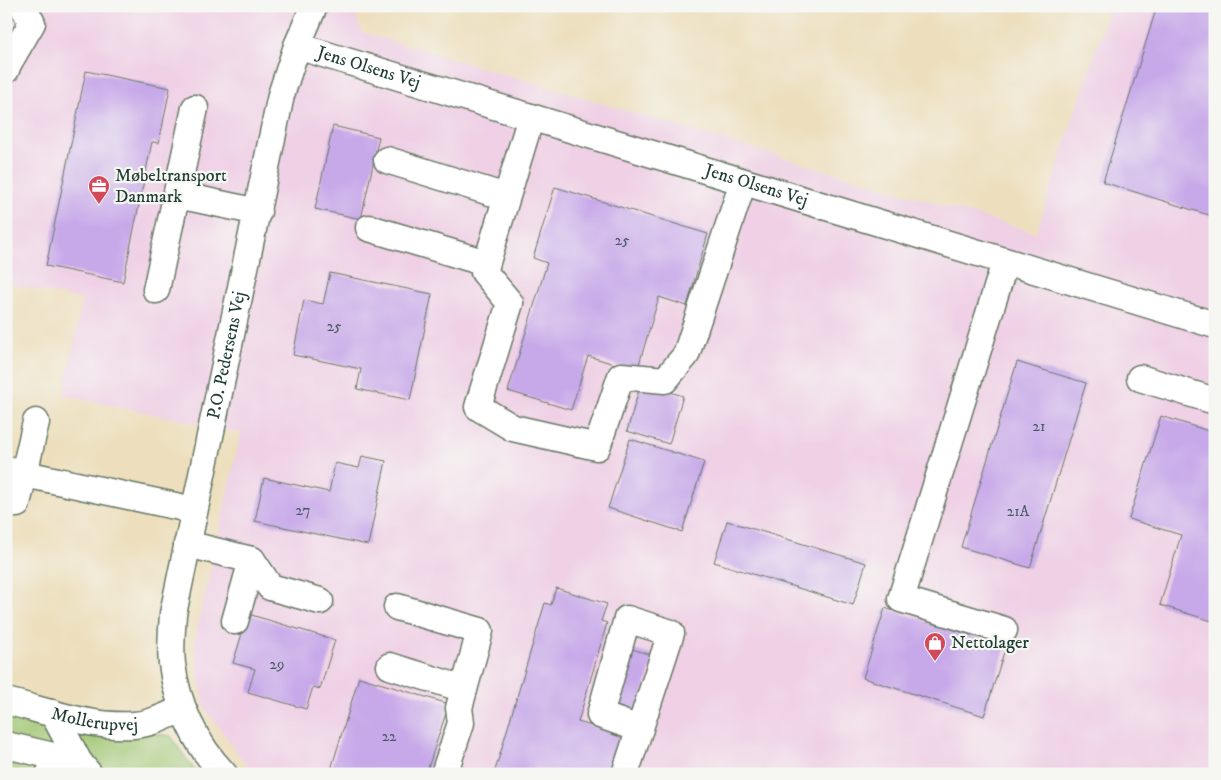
<svg xmlns="http://www.w3.org/2000/svg" width="1221" height="780" font-family="'IM FELL DW Pica',serif">
<style>
.built{fill:#efd0e5}
.green{fill:#9ec46e;stroke:#5e8051}
.building{fill:#c7a9e9}
.lines{fill:none;stroke-linecap:round;stroke-linejoin:round}
.minor-casing{stroke:#677664;stroke-width:29}
.minor{stroke:#fff;stroke-width:26}
.labels{text-anchor:middle;dominant-baseline:central;stroke-width:4.5;stroke-linejoin:round;paint-order:stroke}
.number-label{font-size:15px;fill:#495861}
.street-label{font-size:18px;fill:#1f3d34;stroke:#f6f6f2}
.poi-label{font-size:18px;fill:#1f3d34;stroke:#f6f6f2;text-anchor:start}
</style>
<rect width="100%" height="100%" fill="#f6f6f2"/>
<filter id="ink" filterUnits="userSpaceOnUse"><feTurbulence type="fractalNoise" baseFrequency=".02" numOctaves="2"/><feDisplacementMap in="SourceGraphic" scale="10" xChannelSelector="R" yChannelSelector="G"/><feConvolveMatrix kernelMatrix="1 2 1 2 8 2 1 2 1" color-interpolation-filters="sRGB"/></filter>
<filter id="wash" filterUnits="userSpaceOnUse"><feTurbulence type="fractalNoise" baseFrequency=".0096" numOctaves="4" result="noise"/><feDisplacementMap in="SourceGraphic" scale="20" xChannelSelector="R" yChannelSelector="G"/><feGaussianBlur stdDeviation="1.12" result="paint"/><feColorMatrix in="noise" values="0 0 0 0 0 0 0 0 0 0 0 0 0 0 0 0 0 1.4 0 .05"/><feComposite in="paint" operator="in"/></filter>
<g filter="url(#wash)">
<rect width="100%" height="100%" fill="#eddfbd"/>
<path class="built" d="M6,6H352L362,32L1036,233L1110,6H1215V774H253L204,707L194,643L241,433L64,395L82,300L6,283Z"/>
<path class="green" d="M6,708L171,736L197,774H6Z"/>
<g id="blocks">
<path class="building" d="M1157,6H1215V217L1103,182Z
M86,71L170,88L159,143L152,142L123,282L46,266Z
M333,126L379,137L361,219L315,209Z
M555,187L708,234L687,306L659,297L637,371L588,356L571,410L508,391L547,263L533,258Z
M330,273L432,294L410,400L357,389L361,369L293,355L304,300L323,304Z
M1017,362L1086,383L1030,568L961,547Z
M641,383L683,396L669,444L627,431Z
M1161,416L1215,433V622L1160,605L1181,535L1129,519Z
M630,439L704,462L682,532L608,508Z
M362,456L386,461L368,545L255,521L264,478L329,492L335,463L359,468Z
M727,521L866,563L853,605L714,562Z
M556,588L607,604L601,621L607,623L578,722L626,736L615,774H494L545,603L551,605Z
M885,608L1006,646L984,716L863,678Z
M248,614L335,640L320,689L313,687L306,709L248,692L255,669L233,663Z
M632,649L654,656L636,716L613,709Z
M359,677L449,704L426,774H336L333,771L332,766Z"/>
</g>
</g>
<g filter="url(#ink)">
<use href="#blocks" fill-opacity="0" stroke="#677664" stroke-width="1"/>
<g class="lines">
<g class="minor-casing">
<g id="minor">
<path id="s1" d="M297,46L1215,325"/>
<path d="M6,70L8,64L32,23L23,6"/>
<path d="M531,117L484,272L510,303L478,407L513,428L597,447L621,376L665,380L686,355L743,182"/>
<path d="M387,160L506,197"/>
<path d="M178,195L258,212"/>
<path d="M369,228L486,263"/>
<path d="M156,290L195,108"/>
<path d="M1140,378L1215,401"/>
<path d="M6,470L194,510"/>
<path d="M17,504L36,422"/>
<path d="M187,544L252,560L235,621"/>
<path d="M252,560L270,587L320,601"/>
<path d="M397,607L480,631L459,708L461,723L444,774"/>
<path d="M1004,630L901,599L1005,262"/>
<path d="M390,666L464,689"/>
<path id="s2" d="M6,701C47,711 91,728 134,725C151,724 166,716 182,709"/>
<path d="M6,745L79,762L89,774"/>
<path d="M49,774L79,762L53,713"/>
<path id="s3" d="M224,774C195,744 177,704 172,664C170,648 172,630 173,614L281,95L297,46L314,6"/>
<path d="M625,774L671,633L627,619L600,715L640,729"/>
</g>
</g>
<use href="#minor" class="minor"/>
</g>
</g>
<defs>
<g id="office-pin" transform="scale(1.125)"><path d="M0 17L-7.5 6A9.5 9.5 0 1 1 7.5 6Z" fill="#d1495b" stroke="#f6f6f2"/><path d="M-6-3h4V-5.5h4V-3h4V5H-6ZM-1-4.5V-3h2v-1.5ZM-6 0V1H6V0Z" fill="#fff"/></g>
<g id="shop-pin" transform="scale(1.125)"><path d="M0 17L-7.5 6A9.5 9.5 0 1 1 7.5 6Z" fill="#d1495b" stroke="#f6f6f2"/><path d="M-5-2.5h2.3a2.7 3.5 0 0 1 5.4 0H5L5.5 6h-11ZM-1.5-2.5h3a1.5 2.3 0 0 0-3 0Z" fill="#fff"/></g>
</defs>
<g fill-rule="evenodd">
<use href="#office-pin" x="99" y="186"/>
<use href="#shop-pin" x="935" y="643"/>
</g>
<g class="labels">
<g class="number-label">
<text x="622" y="240">25</text>
<text x="334" y="326">25</text>
<text x="1039" y="426">21</text>
<text x="303" y="510">27</text>
<text x="1018" y="511">21A</text>
<text x="277" y="664">29</text>
<text x="389" y="736">22</text>
</g>
<g class="street-label">
<text stroke="none"><textPath href="#s1" startOffset="75">Jens Olsens Vej</textPath></text>
<text stroke="none"><textPath href="#s1" startOffset="480">Jens Olsens Vej</textPath></text>
<text stroke="none"><textPath href="#s3" startOffset="438">P.O. Pedersens Vej</textPath></text>
<text stroke="none"><textPath href="#s2" startOffset="91">Mollerupvej</textPath></text>
</g>
<g class="poi-label">
<text x="115" y="176">Møbeltransport<tspan x="115" dy="21">Danmark</tspan></text>
<text x="951" y="643">Nettolager</text>
</g>
</g>
<rect width="1221" height="780" fill="none" stroke="#f6f6f2" stroke-width="25"/>
</svg>
